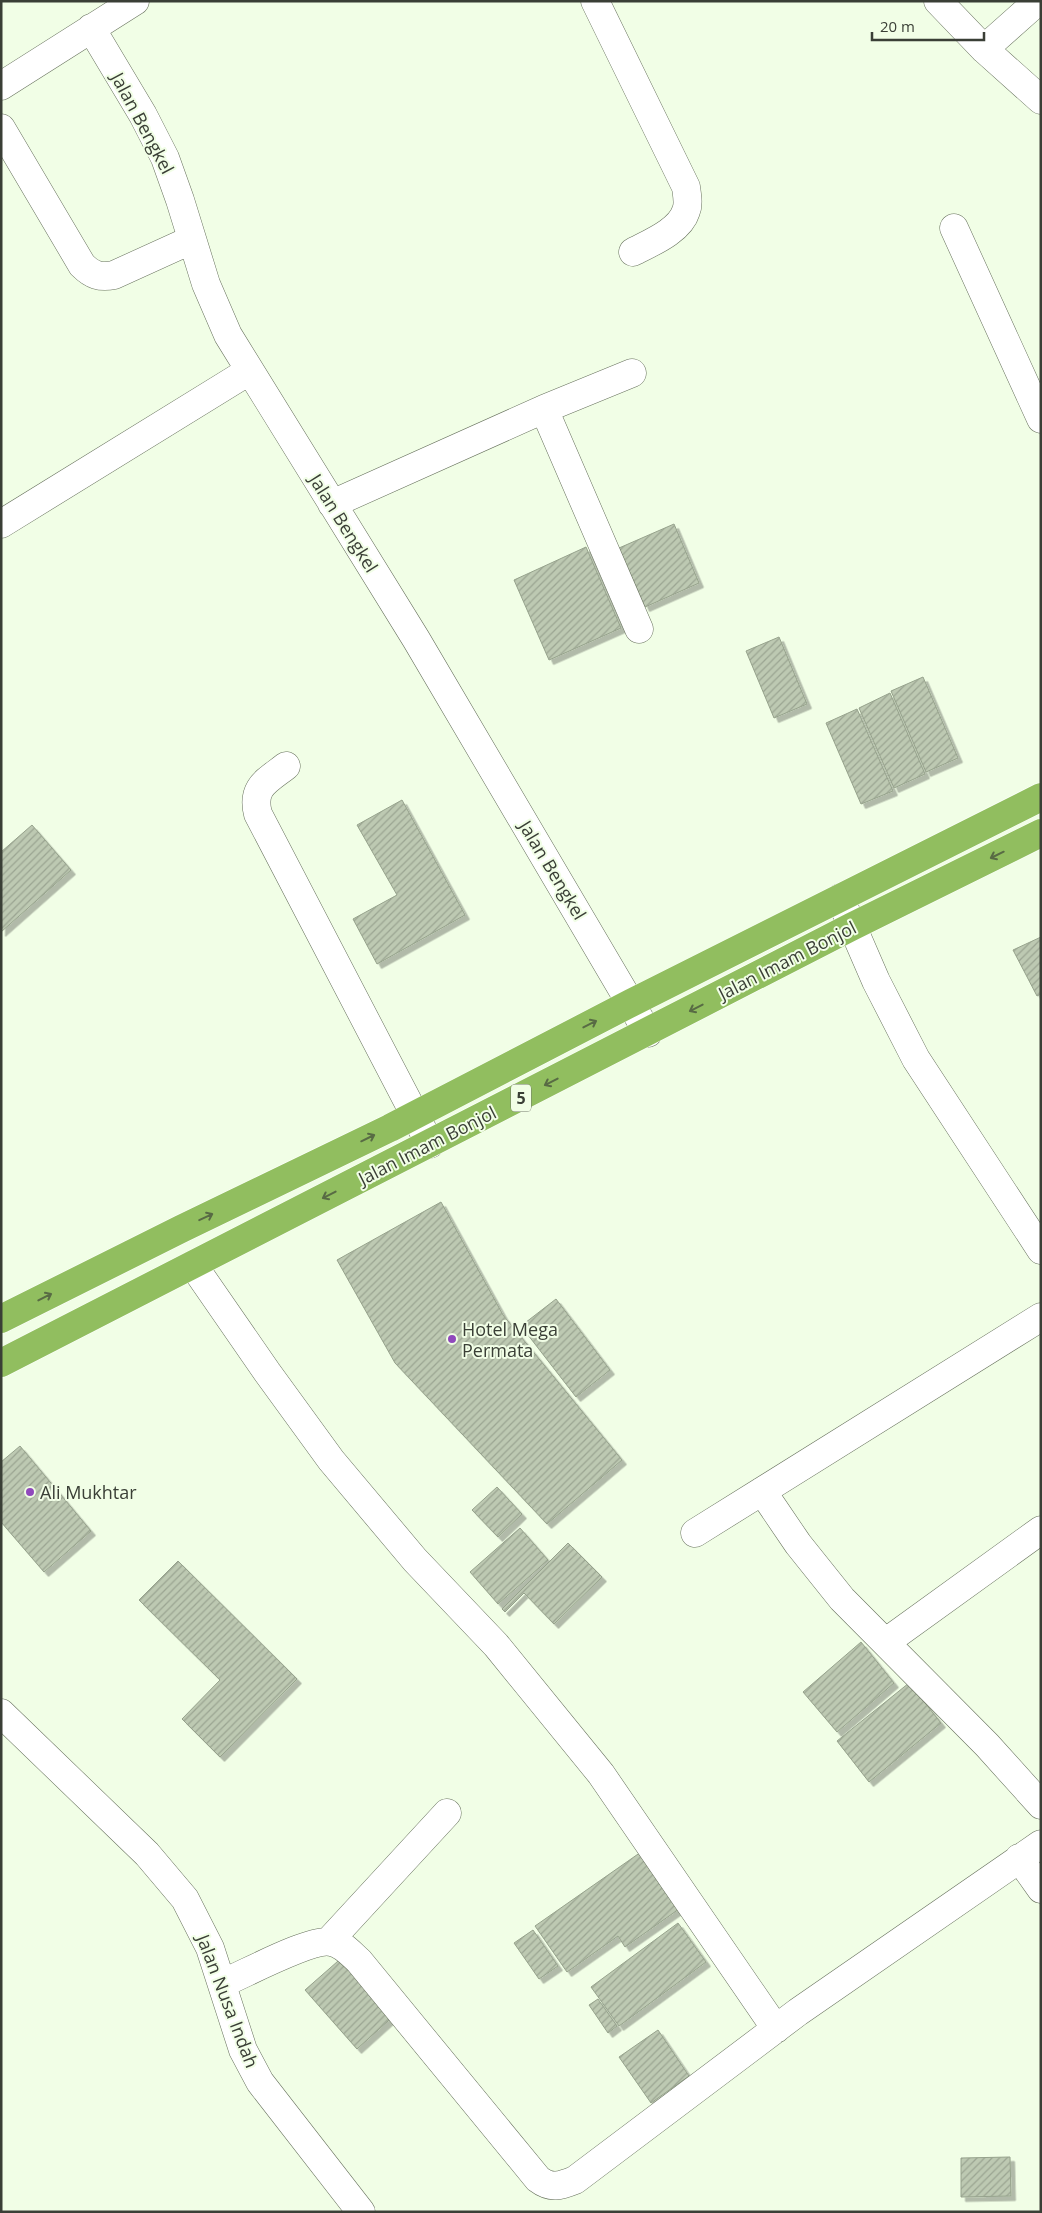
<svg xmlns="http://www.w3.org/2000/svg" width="1042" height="2213" font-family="'Open Sans',sans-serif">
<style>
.building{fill:url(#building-hatch);stroke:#96a28c;filter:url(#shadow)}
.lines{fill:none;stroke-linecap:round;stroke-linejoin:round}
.street-casing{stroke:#67715d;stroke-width:29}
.highway-casing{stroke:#fff;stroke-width:29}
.street{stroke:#fff;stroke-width:28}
.highway{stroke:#91be5f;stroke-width:28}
.oneway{stroke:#586b44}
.poi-dot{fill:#9049bc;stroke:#f1fee6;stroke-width:2}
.labels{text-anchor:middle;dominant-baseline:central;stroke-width:4;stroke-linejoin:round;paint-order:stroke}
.shield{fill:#f1fee6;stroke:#71786b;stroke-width:1}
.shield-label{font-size:16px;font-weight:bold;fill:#3a3f36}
.street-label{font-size:18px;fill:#3a3f36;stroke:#f1fee6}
.poi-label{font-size:18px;fill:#3a3f36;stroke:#f1fee6;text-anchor:start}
</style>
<defs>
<pattern id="building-hatch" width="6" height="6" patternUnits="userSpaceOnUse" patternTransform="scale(1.25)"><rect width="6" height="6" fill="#bdc9b2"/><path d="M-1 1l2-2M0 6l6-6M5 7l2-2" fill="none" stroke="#9ba592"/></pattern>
<filter id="shadow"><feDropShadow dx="4.5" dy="4.5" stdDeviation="0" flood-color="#0004"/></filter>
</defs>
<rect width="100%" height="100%" fill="#f1fee6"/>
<path class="building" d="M674,524L699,583L645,607L619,548Z
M586,547L621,628L549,660L514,580Z
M779,637L807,704L774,718L746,651Z
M923,677L958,758L926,772L891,691Z
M890,693L925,774L894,788L859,708Z
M857,709L893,791L861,804L826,723Z
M402,800L465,915L377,964L353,919L397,895L357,825Z
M32,825L71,870L1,932V852Z
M1041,937V994L1037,996L1013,950Z
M441,1202L503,1315L622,1460L547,1524L395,1363L337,1260Z
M556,1299L610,1370L576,1397L521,1326Z
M20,1446L91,1531L44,1572L1,1522V1462Z
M497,1487L522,1514L498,1537L472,1510Z
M520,1528L548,1560L498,1604L470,1572Z
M568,1543L602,1577L554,1624L524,1593L505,1612L502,1609Z
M178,1561L297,1679L220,1757L182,1719L220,1680L139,1600Z
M861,1642L894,1683L837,1732L803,1692Z
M909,1683L941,1723L869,1782L837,1741Z
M641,1852L679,1909L625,1947L618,1936L567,1972L535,1926Z
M678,1923L706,1962L619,2026L591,1987Z
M533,1930L558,1966L539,1979L514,1943Z
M346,1954L398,2012L357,2049L305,1990Z
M598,1999L617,2026L608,2033L589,2005Z
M658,2030L689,2076L651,2103L619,2057Z
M1010,2157L1011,2196L961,2197V2158Z"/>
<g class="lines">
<g class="street-casing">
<path id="street" d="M595,1L686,187C687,195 689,204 686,211C680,231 650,243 633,252
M938,1L984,49L1041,100
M91,28L143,115L165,158L180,200L206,284L228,335L416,639L648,1033
M984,49L1038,1
M1,86L135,1
M1,128L82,265C92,275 100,278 114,275L191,240
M954,228L1041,419
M544,409L639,629
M332,504L544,409L632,373
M1,524L249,371
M286,766C267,781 251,787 258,814L430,1144
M840,898L876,981L916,1059L1041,1250
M193,1265L267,1372L331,1460L415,1560L496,1645L601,1774L776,2029
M762,1491L798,1544L842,1599L987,1745L1041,1805
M695,1533L1041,1317
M886,1642L1041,1530
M1,1713L147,1854L185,1899L210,1948L243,2050L260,2082L361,2212
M1019,1858L1041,1889
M329,1941L447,1813
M223,1983C245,1974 311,1938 331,1942C343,1944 350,1953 359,1961L538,2179C551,2189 560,2186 575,2180L798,2012L1041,1844"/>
</g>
<g class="highway-casing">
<path id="highway" d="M1,1319L181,1229L390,1128L631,1003L1041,797
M1,1363L851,927L1041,833"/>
</g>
<use href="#street" class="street"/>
<use href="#highway" class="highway"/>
</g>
<defs><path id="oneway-shaft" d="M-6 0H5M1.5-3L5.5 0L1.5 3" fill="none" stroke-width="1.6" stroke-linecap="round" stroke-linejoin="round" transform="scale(1.25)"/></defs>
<g class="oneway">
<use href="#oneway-shaft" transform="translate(997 855) rotate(154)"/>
<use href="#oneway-shaft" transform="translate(696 1008) rotate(153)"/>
<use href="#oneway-shaft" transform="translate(590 1024) rotate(-27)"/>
<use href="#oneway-shaft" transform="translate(551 1082) rotate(153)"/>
<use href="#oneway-shaft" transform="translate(368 1138) rotate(-26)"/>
<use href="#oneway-shaft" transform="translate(329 1195) rotate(153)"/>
<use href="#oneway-shaft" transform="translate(206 1217) rotate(-25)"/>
<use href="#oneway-shaft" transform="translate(45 1297) rotate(-27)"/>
</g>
<g class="poi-dot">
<circle cx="452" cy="1339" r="5"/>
<circle cx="30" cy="1492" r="5"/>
</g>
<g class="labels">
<rect class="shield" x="511" y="1084.5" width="20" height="27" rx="4"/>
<g class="shield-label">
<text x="521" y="1098">5</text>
</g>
<g class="street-label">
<text transform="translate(143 123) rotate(62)">Jalan Bengkel</text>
<text transform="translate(344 523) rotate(58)">Jalan Bengkel</text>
<text transform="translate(553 870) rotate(59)">Jalan Bengkel</text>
<text transform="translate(787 960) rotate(-27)">Jalan Imam Bonjol</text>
<text transform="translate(427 1145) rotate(-27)">Jalan Imam Bonjol</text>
<text transform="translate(228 2001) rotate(69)">Jalan Nusa Indah</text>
</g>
<g class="poi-label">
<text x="462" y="1329">Hotel Mega<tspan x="462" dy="21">Permata</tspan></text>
<text x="40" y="1492">Ali Mukhtar</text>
</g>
</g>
<rect width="1042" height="2213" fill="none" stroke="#3a3f36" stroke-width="5"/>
<path d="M872 32v8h112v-8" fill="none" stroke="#3a3f36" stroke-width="2.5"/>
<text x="880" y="32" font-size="15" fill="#3a3f36" stroke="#f1fee6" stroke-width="4" paint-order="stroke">20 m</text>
</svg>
